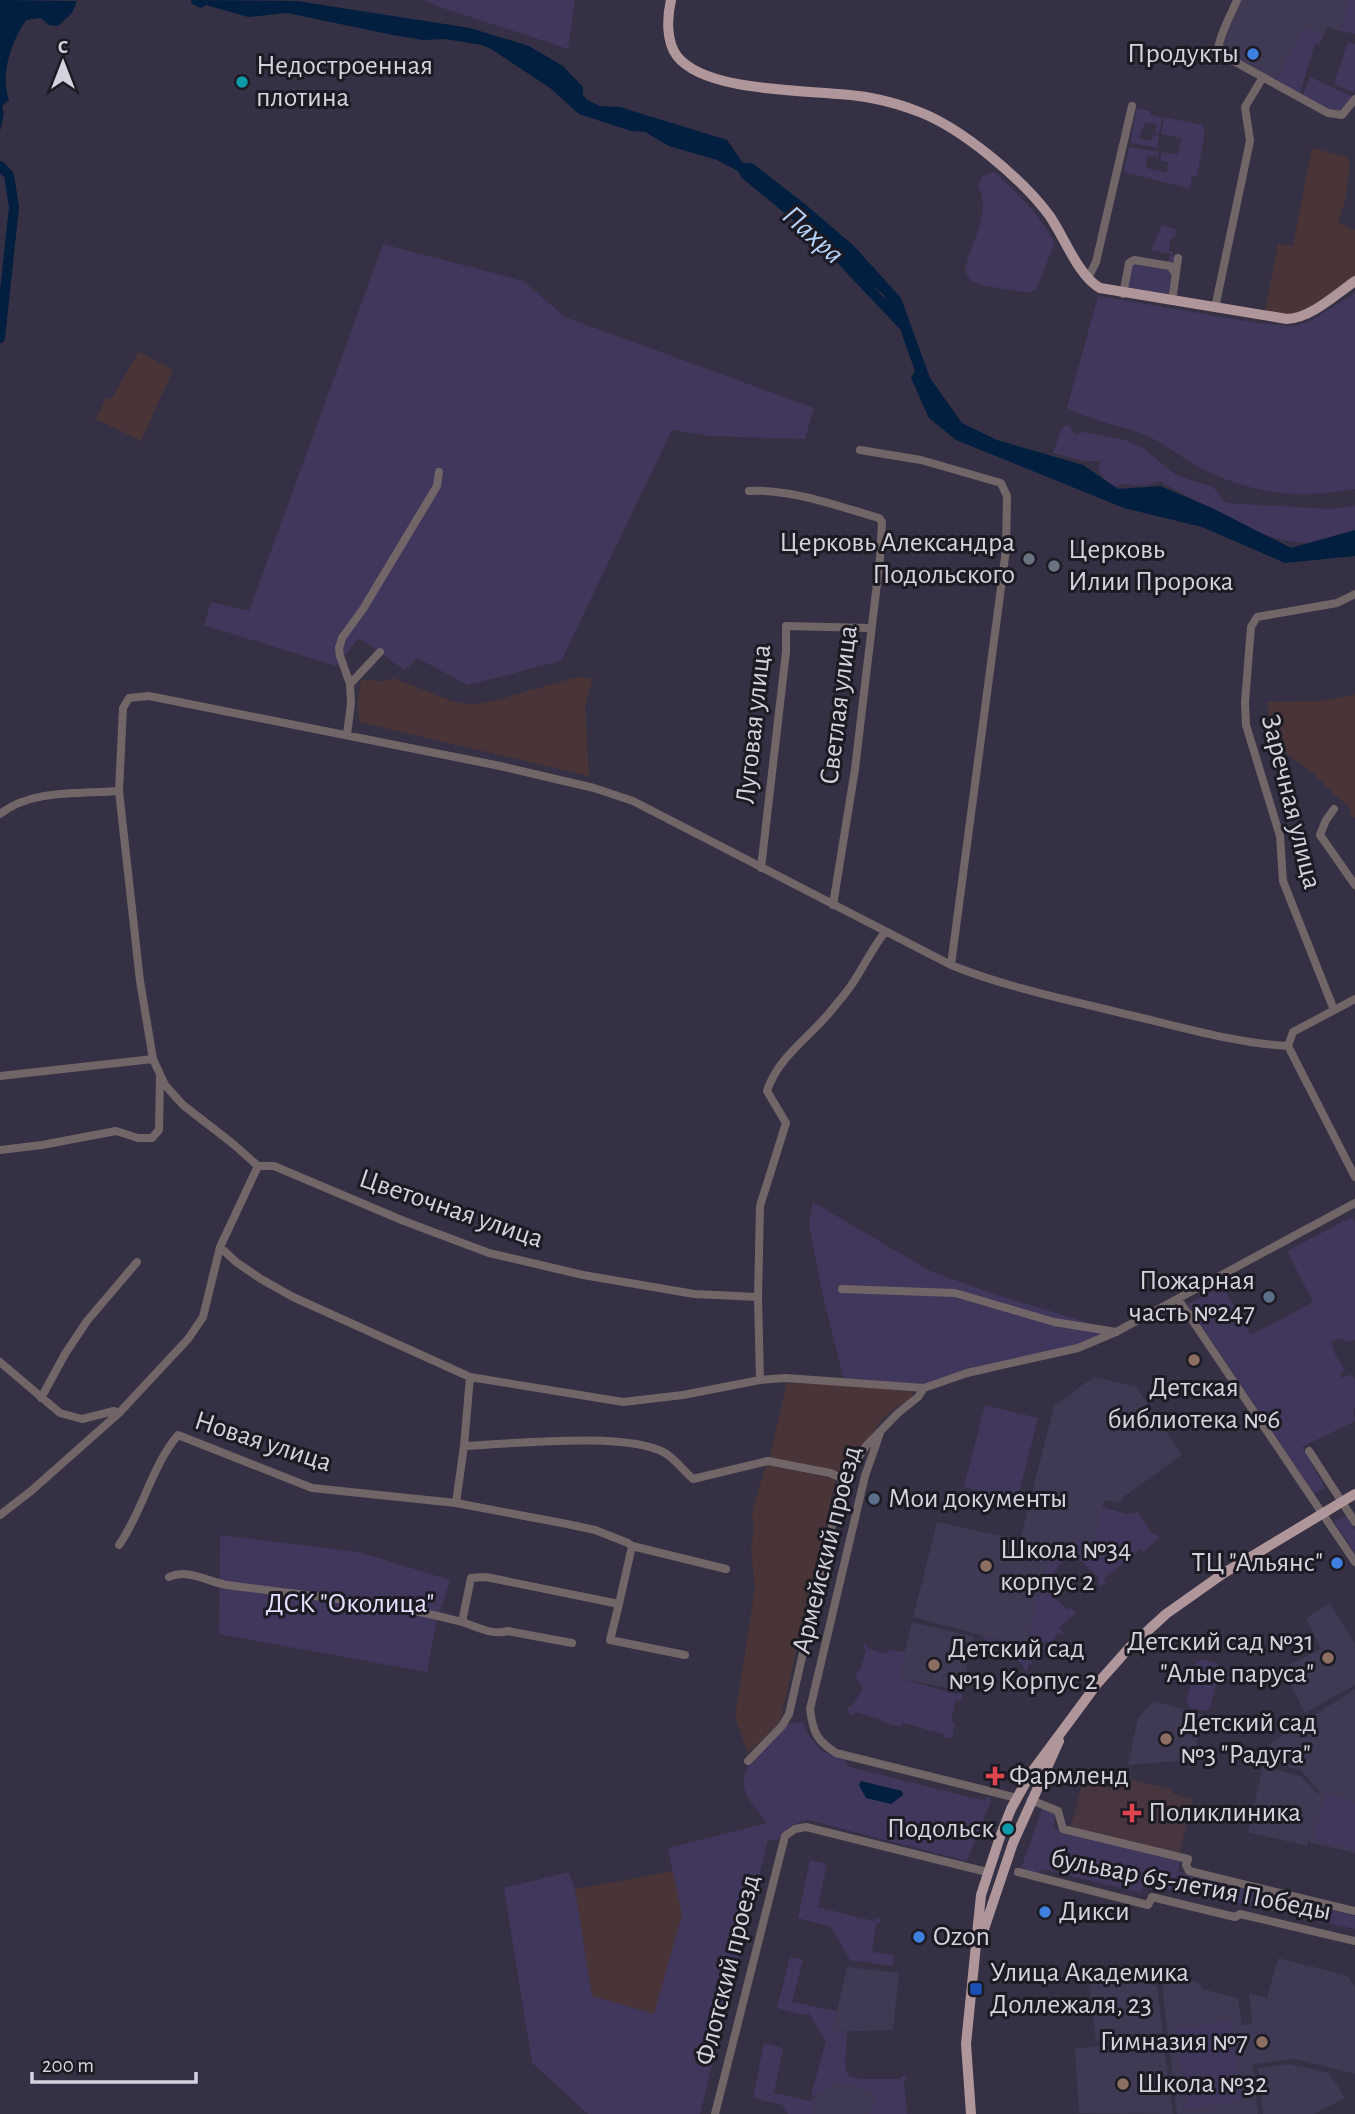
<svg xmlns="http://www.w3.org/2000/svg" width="1355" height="2114" font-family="'Alegreya Sans',sans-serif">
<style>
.built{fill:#3f3953}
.industrial{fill:#493538}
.medical{fill:#47353f}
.green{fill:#41375c}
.water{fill:#021f40}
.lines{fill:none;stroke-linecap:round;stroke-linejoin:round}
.river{stroke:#021f40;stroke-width:10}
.minor{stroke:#726567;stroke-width:8}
.major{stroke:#af969a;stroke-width:10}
.shop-dot{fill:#3f7fe0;stroke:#1c1a23;stroke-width:2.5}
.culture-dot{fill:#0f9aa8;stroke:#1c1a23;stroke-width:2.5}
.worship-dot{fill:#6b7280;stroke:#1c1a23;stroke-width:2.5}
.service-dot{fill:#5c6f8a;stroke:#1c1a23;stroke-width:2.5}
.education-dot{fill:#8d6e63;stroke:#1c1a23;stroke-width:2.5}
.health-dot{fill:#e0444e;stroke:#1c1a23;stroke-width:2.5}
.transit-dot{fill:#1a4fb4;stroke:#1c1a23;stroke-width:2.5}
.labels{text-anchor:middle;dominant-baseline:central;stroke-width:6;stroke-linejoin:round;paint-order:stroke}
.poi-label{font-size:28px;fill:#d5d2df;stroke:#1c1a23;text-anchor:start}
.street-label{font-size:28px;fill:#d5d2df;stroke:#1c1a23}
.park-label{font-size:28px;fill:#e5dffd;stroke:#1c1a23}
.water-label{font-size:30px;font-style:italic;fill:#b5d3f8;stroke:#1c1a23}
</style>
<rect width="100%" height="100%" fill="#353044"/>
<path class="built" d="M1239,0H1348L1341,31L1327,27L1323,36L1304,28L1275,80L1220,50Z
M1094,1377L1136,1387L1182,1455L1122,1498L1121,1503L1104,1500L1093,1545L1076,1541L1074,1545L1066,1543L1061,1548L1051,1547L1026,1647L913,1617L937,1522L1020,1540L1054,1406Z
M1330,1603L1355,1644V1685L1305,1713L1282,1668L1321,1649L1306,1618Z
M912,1622L974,1637L961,1691L898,1678Z
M1355,1689V1853L1309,1842L1310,1835L1307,1846L1248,1832L1263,1766L1301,1776L1319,1795V1792L1301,1770L1265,1762L1269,1744Z
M1153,1701L1205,1715L1192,1760L1128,1765L1138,1718Z
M1278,1958L1346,1975L1355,1987V2074L1295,2059L1253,2064L1258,2114H1177L1162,1985L1178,1982L1182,1978L1201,1984L1202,1989L1238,1998L1242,2025L1252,2024L1249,1994L1267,1998Z
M847,1967L899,1973L893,2030L832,2032Z
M1127,1978L1157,1986L1163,2033L1096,2041L1089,1982Z
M1163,2037L1173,2114L1079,2113L1075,2049Z
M1289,2064L1329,2073L1345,2098L1314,2114H1263L1258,2068Z
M836,2082L875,2093L870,2114H812L817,2096Z"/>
<path class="industrial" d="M1312,148L1347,157L1350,165L1345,201L1338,222L1355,230V281L1300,317L1264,316L1278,244L1293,246Z
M139,352L173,370L141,441L95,419L107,398L111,399Z
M577,677L593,679L585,705L589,776L359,722L358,702L361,680L384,681L393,678L454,702L467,704L486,703Z
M1355,695V817H1352L1348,805L1337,797L1314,774L1275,745L1267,702L1321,701Z
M787,1383L851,1385L913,1392L912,1398L895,1408L881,1421L844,1473L769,1460Z
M766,1465L836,1479L780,1722L748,1753L735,1717L755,1588L751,1550L754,1528L752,1512Z
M674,1871L682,1915L655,2014L592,1996L575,1889Z"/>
<path class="medical" d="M1129,1779L1172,1789V1793L1193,1799L1179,1854L1071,1827L1082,1784L1102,1781L1110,1784L1111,1780L1128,1784Z"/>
<path class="green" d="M424,0H575L568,49L440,7Z
M1348,0H1355V34L1341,31Z
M1304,28L1323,36L1319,45L1315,44L1300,93L1275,80Z
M1348,42L1355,44V91L1353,92L1336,85L1335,81Z
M1310,77L1353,97L1344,111L1337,113L1303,95Z
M1137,108L1150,111V115L1162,118L1159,133H1155L1157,124L1145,122L1139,138L1151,141L1153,135L1159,136L1157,148L1130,143Z
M1164,117L1202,125L1205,132L1197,177L1192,176L1190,189L1124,172L1129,147L1159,152L1158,159L1157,157L1147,156L1146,168L1167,173L1168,162L1160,160L1162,152L1178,155L1181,138L1161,134Z
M994,172C1018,192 1038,215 1055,242L1037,288L1029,293L981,285L971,281L965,272C969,242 993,216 978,186L982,176Z
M1162,225L1176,229L1175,237L1171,238L1169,251L1173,252V257L1176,258L1175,263L1165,261L1169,260L1170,254L1151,250Z
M383,244L523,281L565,317L814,408L805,439L710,436L672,430L561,661L468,685L417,658L405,670L359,638L336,666L204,625L211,602L249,611Z
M1131,261L1173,268L1168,296L1127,289Z
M1355,293V489C1299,499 1250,494 1199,467C1180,457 1163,442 1143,434C1117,425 1093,421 1067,408L1098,296L1258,323L1289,326L1298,325L1312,320Z
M1067,424L1076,434L1083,432L1125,440L1143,448L1176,475L1213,487L1226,503L1329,509L1355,506V530C1342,533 1327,540 1313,542C1268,548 1199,500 1158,481C1138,492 1132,479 1115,487L1105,480L1098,469L1101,461H1083L1053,453L1061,430Z
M813,1202L930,1271L997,1295L1106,1328V1335L1079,1347L923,1387L844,1380L822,1292L809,1224Z
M1352,1217L1355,1223V1340L1346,1342L1342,1338L1331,1342L1335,1354L1345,1370L1340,1373L1342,1378L1352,1374L1355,1380V1408L1353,1410L1355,1421L1302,1447L1325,1488L1314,1494L1187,1304L1222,1286L1251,1335L1313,1302L1287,1251Z
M985,1405L1038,1418L1017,1500L964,1487Z
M1102,1507L1127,1514L1138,1512L1152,1534L1155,1533L1159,1538L1143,1552L1140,1549L1104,1579L1106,1583L1100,1586L1098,1584L1099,1578L1077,1557L1074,1560L1075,1541L1093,1545Z
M1346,1516L1355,1530V1553L1334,1521Z
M220,1535L359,1552L450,1580L436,1624L427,1672L219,1634Z
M1066,1543L1064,1560L1043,1587L1068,1610L1071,1608L1076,1613L1059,1627L1064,1633L1062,1635L1059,1633L1049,1644L1045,1641L1042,1645L1046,1648L1027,1667L1028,1671H1025L1022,1664L999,1647L995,1650L982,1636L1026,1647L1051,1546L1060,1548Z
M865,1644L869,1649L887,1654L889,1650L905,1652L898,1678L956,1694H962V1701L956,1700L951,1721L955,1723L952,1738H943L944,1734L902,1723L901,1727L881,1722V1719L855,1712L853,1715L848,1713V1707L852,1706L863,1689L856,1676L857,1671H860L866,1650L863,1646Z
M1202,1659L1217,1663L1220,1669L1210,1708L1206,1711L1189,1707L1186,1702L1196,1663Z
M802,1722L811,1739L822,1751L846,1761L847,1766L985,1801L986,1797L990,1798L991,1801L967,1861L808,1820L792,1825L777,1840H768L700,2114H588L532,2063L504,1888L569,1872L575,1889L592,1996L654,2014L682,1915L668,1848L767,1823C761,1814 752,1805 747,1796C733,1766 769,1742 788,1724Z
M1325,1795L1355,1802V1850L1314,1840Z
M1043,1807L1057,1810L1053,1828L1180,1861L1178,1871L1355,1916V1929L1232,1902L1231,1905L1145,1884L1141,1893L1042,1869L1038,1874L1021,1868Z
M810,1860L827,1864L818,1907L874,1921L875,1918L881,1919L880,1923H876L872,1952L894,1955L893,1966L850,1960L831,1927L798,1918Z
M790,1957L803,1960L792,2002L837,2011L832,2031L847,2033L845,2066L848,2076L860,2079H901V2076H907V2079L904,2080L907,2114H870L875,2093L836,2082L817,2096L812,2114H788L782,2105L753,2098L764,2043L783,2048L774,2093L809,2101L816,2097L811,2095L826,2041L809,2013L803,2015L777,2008Z
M1231,2021L1242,2101L1187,2109L1176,2029Z"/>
<path class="water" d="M0,0L77,1L72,13L58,26L49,25L41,18L26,20C11,43 0,73 9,100L2,106L4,114L0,131Z
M191,0L297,1L470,28L529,46L563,66L583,87V95L587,100L600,106L620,107L727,140L743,163H752L805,204L854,246L901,298L930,378L962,423L997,440L1083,465L1118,489L1160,486L1210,507L1291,548L1355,530V556L1285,563L1202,527L1124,508L956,440L929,418L911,378L915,371L899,326L884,295L742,178L738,171L717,160L669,146L645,132L631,131L579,114L550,88L491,49L482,45L445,39L423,40L393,35L287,13L248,17L206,5L201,8L192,4Z
M861,1781L902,1791L903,1795L891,1804L866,1798L859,1785Z"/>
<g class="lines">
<path class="river" d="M0,166L9,175L14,207L0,338
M833,251L902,324"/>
<path class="minor" d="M1237,0C1232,13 1215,43 1219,53L1328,113L1342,115L1355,99
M1088,278L1096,262L1132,106
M1123,294L1129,263L1134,260L1170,266L1175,273
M1172,301L1178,258
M1215,308L1250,141L1245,107L1263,77
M860,450L921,460L1001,483L1007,496L1006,550L951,965
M749,491C793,489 837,506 879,518L882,522L880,558L855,769L833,905
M350,684L340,656L339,648L342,638L363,609L437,486L439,472
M347,735L351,703L350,684L380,652
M1334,809L1326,820L1320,835L1355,885
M0,814C31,789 81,794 119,791
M761,868L786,652V626L870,628
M1334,1010L1283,881L1280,836L1246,725L1245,702L1251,627L1257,617L1337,603L1355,594
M1288,1046L1355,1177
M1288,1046L1293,1032L1355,999
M0,1076L153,1059
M0,1150L42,1145L116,1131L138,1138H152L159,1130L160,1077
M258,1166L232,1143L183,1105L165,1085L153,1059L140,981L119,791L123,708L129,698L149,696L500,766L594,788L633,801L951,965C1008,988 1066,999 1125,1014C1179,1026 1233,1043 1288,1046
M258,1166H274L404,1221L489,1253L583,1275L694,1294L758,1297
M220,1247L236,1262L261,1279L293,1297L470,1377L623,1402L683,1395L760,1380L786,1378L924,1388
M842,1289L955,1293L1054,1322L1116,1332
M1178,1299L1355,1562
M1162,1308L1189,1314
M0,1362L60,1413L82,1419L114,1411L119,1413
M470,1377L464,1446C509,1444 629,1431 665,1453C675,1459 684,1471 693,1479L768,1461L830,1473L844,1479
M760,1380L758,1297L760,1206L786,1123L767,1091C778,1057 808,1039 830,1012C839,1001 849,990 856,978C866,962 874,946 885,932
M41,1398L65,1354L87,1321L137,1262
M880,1433L865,1476L810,1709C813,1732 816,1740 836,1753L1017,1798
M1309,1451L1355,1522
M456,1503L567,1524L595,1530L628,1543L632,1546L726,1569
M0,1515L31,1491L119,1413L188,1339L203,1317L220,1247L258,1166
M119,1545C143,1511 151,1467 178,1435L312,1488L456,1503L464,1446
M169,1577C188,1568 208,1582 227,1585C305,1596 385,1601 462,1622
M619,1604L610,1640L685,1655
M572,1643L507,1631C494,1636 475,1626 462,1622L471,1578L486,1577L619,1604L632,1546
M748,1761L782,1726L789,1714L842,1482L866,1446L898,1413L918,1397L924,1388L967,1373L1078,1348L1116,1332L1355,1203
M1031,1800L1058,1811L1063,1829L1188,1859L1186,1865L1189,1871L1355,1911
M1018,1872L1148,1905L1152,1897L1235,1917L1240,1914L1355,1941
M715,2114L785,1836L795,1829L806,1827L987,1872"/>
<path class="major" d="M671,0C667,17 666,42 677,56C707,95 819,89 866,97C883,100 905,106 922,113C964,130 1022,179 1049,215C1064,236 1078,276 1100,288L1287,319C1311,318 1335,295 1355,281
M980,1941L1013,1843L1059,1741
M971,2114L966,2044L981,1895L1000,1837L1011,1809L1031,1773L1097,1684L1129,1648L1166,1614L1224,1573L1355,1494"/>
</g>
<g class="shop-dot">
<circle cx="1253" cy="54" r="7"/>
<circle cx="1337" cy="1563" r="7"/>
<circle cx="1045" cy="1912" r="7"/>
<circle cx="919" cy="1937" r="7"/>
</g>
<g class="culture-dot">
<circle cx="242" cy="82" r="7"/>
<circle cx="1008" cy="1829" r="7"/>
</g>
<g class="worship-dot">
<circle cx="1029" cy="559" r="7"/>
<circle cx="1054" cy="566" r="7"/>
</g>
<g class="service-dot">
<circle cx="1269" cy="1297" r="7"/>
<circle cx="874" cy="1499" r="7"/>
</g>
<g class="education-dot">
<circle cx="1194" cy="1360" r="7"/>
<circle cx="986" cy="1566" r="7"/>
<circle cx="1328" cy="1658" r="7"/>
<circle cx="934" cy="1665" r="7"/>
<circle cx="1166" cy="1739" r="7"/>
<circle cx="1262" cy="2042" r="7"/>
<circle cx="1123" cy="2084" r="7"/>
</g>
<g class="health-dot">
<path d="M991.5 1765.5h7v7h7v7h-7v7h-7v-7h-7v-7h7z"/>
<path d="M1128.5 1802.5h7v7h7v7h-7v7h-7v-7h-7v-7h7z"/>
</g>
<rect class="transit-dot" x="969" y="1982" width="14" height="14" rx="3.5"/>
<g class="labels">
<g class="poi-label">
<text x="1239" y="54" text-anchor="end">Продукты</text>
<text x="256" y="66">Недостроенная<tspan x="256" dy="32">плотина</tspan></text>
<text x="1015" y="543" text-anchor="end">Церковь Александра<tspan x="1015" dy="32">Подольского</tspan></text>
<text x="1068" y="550">Церковь<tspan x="1068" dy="32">Илии Пророка</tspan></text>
<text x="1255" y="1281" text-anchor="end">Пожарная<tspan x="1255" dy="32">часть №247</tspan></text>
<text x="1194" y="1388" text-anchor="middle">Детская<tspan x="1194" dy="32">библиотека №6</tspan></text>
<text x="888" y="1499">Мои документы</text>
<text x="1000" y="1550">Школа №34<tspan x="1000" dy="32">корпус 2</tspan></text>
<text x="1323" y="1563" text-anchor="end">ТЦ "Альянс"</text>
<text x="1314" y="1642" text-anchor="end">Детский сад №31<tspan x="1314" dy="32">"Алые паруса"</tspan></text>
<text x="948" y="1649">Детский сад<tspan x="948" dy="32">№19 Корпус 2</tspan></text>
<text x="1180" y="1723">Детский сад<tspan x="1180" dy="32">№3 "Радуга"</tspan></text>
<text x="1009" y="1776">Фармленд</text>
<text x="1148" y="1813">Поликлиника</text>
<text x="994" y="1829" text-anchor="end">Подольск</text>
<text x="1059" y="1912">Дикси</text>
<text x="933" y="1937">Ozon</text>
<text x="990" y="1973">Улица Академика<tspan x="990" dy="32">Доллежаля, 23</tspan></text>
<text x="1248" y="2042" text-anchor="end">Гимназия №7</text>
<text x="1137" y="2084">Школа №32</text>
</g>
<g class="street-label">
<text transform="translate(839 705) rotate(-83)">Светлая улица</text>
<text transform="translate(754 724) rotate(-84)">Луговая улица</text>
<text transform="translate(1291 802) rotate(76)">Заречная улица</text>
<text transform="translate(451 1209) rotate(19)">Цветочная улица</text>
<text transform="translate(263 1442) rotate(18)">Новая улица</text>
<text transform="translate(827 1550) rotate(-76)">Армейский проезд</text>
<text transform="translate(1191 1885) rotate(11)">бульвар 65-летия Победы</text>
<text transform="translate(728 1970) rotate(-76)">Флотский проезд</text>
</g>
<g class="park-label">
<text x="350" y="1604">ДСК "Околица"</text>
</g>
<g class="water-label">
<text transform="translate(813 235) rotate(42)">Пахра</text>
</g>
</g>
<g transform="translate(63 63)" stroke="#1c1a23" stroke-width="5" paint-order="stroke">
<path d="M0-5L12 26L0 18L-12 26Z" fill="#d5d2df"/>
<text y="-10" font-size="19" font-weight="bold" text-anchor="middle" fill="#d5d2df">С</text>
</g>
<path d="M32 2072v10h164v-10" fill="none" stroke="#d5d2df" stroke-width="3.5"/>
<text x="42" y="2072" font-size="21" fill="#d5d2df" stroke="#1c1a23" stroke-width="5" paint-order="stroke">200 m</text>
</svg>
